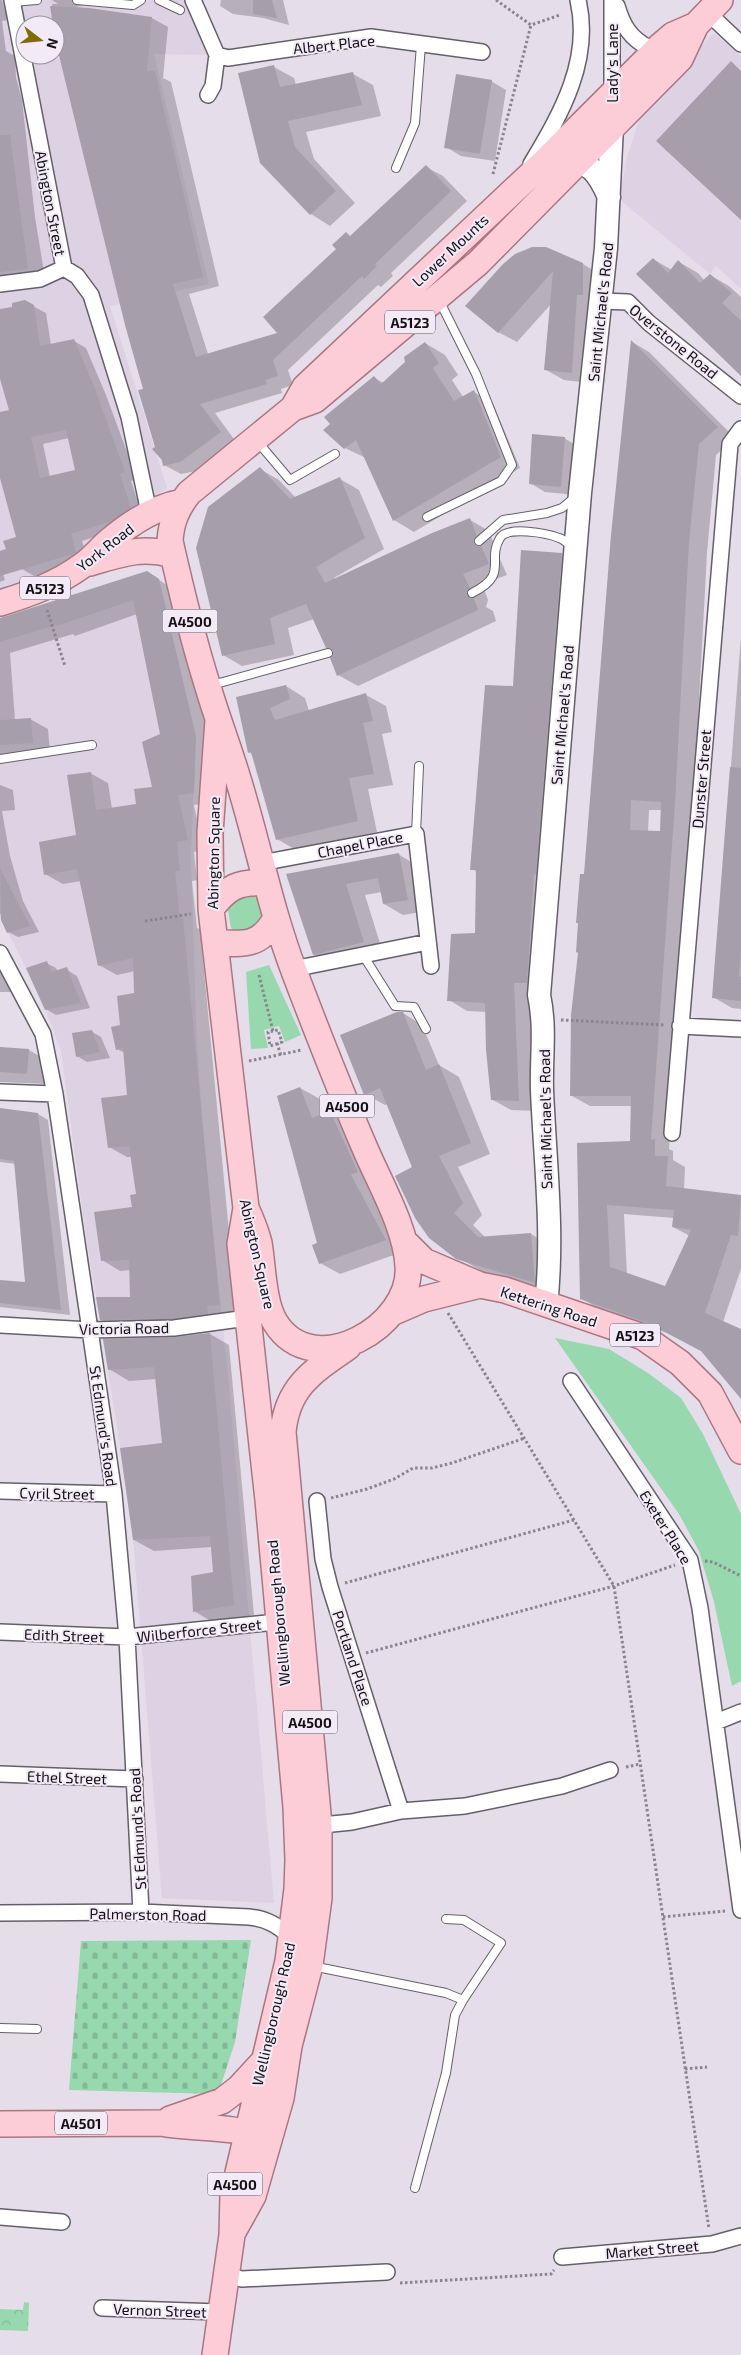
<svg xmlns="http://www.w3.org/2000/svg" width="741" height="2355" font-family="'Exo 2',sans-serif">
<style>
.built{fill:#ddd1e4;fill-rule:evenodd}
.green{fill:#97d8af}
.cemetery{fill:url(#cemetery-stones)}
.park{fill:url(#park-crowns)}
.shadow{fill:#0003;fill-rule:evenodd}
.building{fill:#a69fab;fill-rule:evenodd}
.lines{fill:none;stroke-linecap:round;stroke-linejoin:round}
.lane-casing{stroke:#665f6a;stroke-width:10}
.street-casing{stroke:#665f6a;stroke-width:18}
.secondary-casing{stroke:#665f6a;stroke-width:25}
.primary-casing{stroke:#aa7680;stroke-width:28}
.path{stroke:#8a848e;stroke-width:3;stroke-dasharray:2.5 2.5;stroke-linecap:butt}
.lane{stroke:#fff;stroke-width:8}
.street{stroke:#fff;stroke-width:15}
.secondary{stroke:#fff;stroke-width:22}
.primary{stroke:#fccdd6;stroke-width:25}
.labels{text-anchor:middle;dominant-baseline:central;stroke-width:4;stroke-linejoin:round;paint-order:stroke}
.shield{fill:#f2eaf7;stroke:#575259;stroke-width:1}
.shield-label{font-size:14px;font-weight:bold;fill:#141115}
.street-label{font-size:15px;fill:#141115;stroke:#f2eaf7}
</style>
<defs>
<pattern id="cemetery-stones" width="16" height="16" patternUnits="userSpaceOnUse" patternTransform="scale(1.25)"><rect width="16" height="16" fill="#97d8af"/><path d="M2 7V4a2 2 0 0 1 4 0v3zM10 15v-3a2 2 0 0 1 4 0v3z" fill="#81b896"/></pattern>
<pattern id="park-crowns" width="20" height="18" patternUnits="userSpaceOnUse" patternTransform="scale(1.25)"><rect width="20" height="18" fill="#97d8af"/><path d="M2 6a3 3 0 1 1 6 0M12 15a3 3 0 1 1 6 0" fill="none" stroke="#81b896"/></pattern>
</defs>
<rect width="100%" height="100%" fill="#e5ddea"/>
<path class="built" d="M0,0H193L217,55L154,54L209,284L110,306L167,488L62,570L0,597ZM25,25H55V55H25Z
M714,33L741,56V289L716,266L710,274L619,199L627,157L645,102Z
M147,571L159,579L196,737L191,857L196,1020L203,1138L228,1375L274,1903L162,1898L131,1513L84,1223L61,1051L40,995L0,917V619Z"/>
<path class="green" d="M248,892L259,899L263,918L258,929L240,934L231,928L227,905Z
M269,965L301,1035L285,1042L279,1026L264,1030L268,1048L251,1049L246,972Z
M555,1338L609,1349L648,1373L681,1398L703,1434L741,1514V1681L732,1686L714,1602L699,1551L679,1514Z"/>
<path class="cemetery" d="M251,1940L235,2042L218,2094L69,2090L81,1941Z"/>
<path class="park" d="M24,2302L29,2303L28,2331L0,2330V2309L23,2310Z"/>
<path class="shadow" d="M0,0H2L8,20L2,21L6,51L15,56L16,77L22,100L35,217L45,278L0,282Z
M52,0H107L76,7L152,18L168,27L163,78L171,82L219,286L189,294L208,354L279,333L338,249L346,234L351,237L426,167L443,176L467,201L391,273L393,276L381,287L378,285L288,370L293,385L281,389L282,393L215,413L236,442L197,471L181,474L164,465L156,448L144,390L55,25L52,4H58Z
M221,0H283L289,25L263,18L233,14L220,6Z
M274,67L294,78L296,85L353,74L373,85L381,116L306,132L314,159L355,203L330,226L311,214L261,162Z
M491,81L506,90L495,161L461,156L446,147Z
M533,249L583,264L601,275L590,383L564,380L546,370L552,303L517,342L498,332Z
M653,259L672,270L679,262L698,273L704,280L710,275L729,286L741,297V374Z
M25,302L46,313L51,345L74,341L86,348L106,395L137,479L131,481L142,515L124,527L82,541L88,559L86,560L34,576L22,569L15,539L17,538L0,470V414L10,411L0,374V310L14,308ZM69,438L77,471L50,477L43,444Z
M632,342L649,352L735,438L716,455L707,553L693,813L669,1149L673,1151V1160L685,1167L684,1189L741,1196V1269L723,1322L741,1330V1396L703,1352L667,1333L599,1309L581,1298L578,1144L632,1142V1106H590L572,1096L585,875ZM649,810H662L661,832H648ZM624,1214L674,1218L673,1227L690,1236L666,1288L627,1275Z
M425,343L445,355L458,375L452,380L463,397L474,392L493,403L520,468L414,532L394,520L366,458L345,448L374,378L384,383Z
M564,438L579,447L576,495L545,492L530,483Z
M260,469L279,480L296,498L340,479L359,490L384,549L334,578L335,580L470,520L489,531L495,547L492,554L500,559L507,575L482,584L488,600L486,607L493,611L496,621L358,686L338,675L331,658L334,651L314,619L288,628L294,655L242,666L223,655Z
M562,554L580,565L537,1111L511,1110L493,1100L487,1012L467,1011L449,1000L476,935L477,872L472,869L514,688Z
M0,565L5,580L0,582Z
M147,572L176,591L213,748L211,803L194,805L204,850L194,852L197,880L192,881L197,928L200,929L237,1315L119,1330L101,1320L132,1298L131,1270L120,1271L102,1260L133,1208L138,1195L132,1157H127L109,1147L129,1096L125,1053L117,1049L122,1026L136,995L135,971L117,975L99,965L81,881L63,884L45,874L77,836L90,773L108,783L112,809L138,805L153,788L161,734L137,614L75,636L73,634L10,653L15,720L30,719L48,729L50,752L0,756V620Z
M741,637V1009L732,1008L713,997Z
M286,686L305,698L309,711L366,695L386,706L392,732L382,734L393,785L368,789L377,832L296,850L277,839L253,755L249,752L238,698Z
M0,785L13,790L15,810L2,811L10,856L23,901L39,932L18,937L8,932L0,913Z
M398,854L418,866L427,911L403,915L384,904L382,892L365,895L383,953L334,965L314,954L288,875Z
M46,963L56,968L58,972L67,970L77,976L90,1008L56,1015L46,1009Z
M0,967L12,974L11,992H0Z
M403,1013L422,1025L439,1065L459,1077L490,1154L458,1167L482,1215L473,1225L486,1238L531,1234L551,1246L554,1293L491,1276L446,1251L387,1104L385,1105L365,1094Z
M91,1031L101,1037L110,1058L87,1062L77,1056Z
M0,1049L29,1050L48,1061L47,1084L0,1082Z
M300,1088L320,1099L325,1114L330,1112L349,1124L405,1251L340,1274L320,1263Z
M0,1110L38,1114L48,1120L70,1315L0,1307V1282L27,1284L16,1164L0,1162Z
M210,1334L229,1345L254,1615L214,1623L194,1611L215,1573L212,1547L154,1551L134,1540L163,1444L157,1379L129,1381L109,1369L174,1339Z"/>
<path class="building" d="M253,0H272L277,18L253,14Z
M50,6L89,8L152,17L147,71H155L203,277L173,284L196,357L277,333L263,317L336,249L332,245L346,232L350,236L426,165L451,191L375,264L377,266L364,279L362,276L273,360L278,376L265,380L267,384L200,404L221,432L180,462L163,466L162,460L152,449L155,447L138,390L143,389L125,325L55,39V25H53Z
M731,61L741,71V220L656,141Z
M274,65L280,87L353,72L362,105L288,121L295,147L336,191L310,215L260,163L238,73Z
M456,74L492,80L480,154L444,148Z
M0,135H10L28,269L0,272Z
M532,247H546L583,263V295H577L572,373L544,370L553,271L498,333L465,306L503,264L515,254Z
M653,258L668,273L678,260L700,283L710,274L732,293L722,303L741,321V376L636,274Z
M25,300L34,305L40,346L74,339L94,386L125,472L120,474L131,508L111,521L71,534L76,552L73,554L0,576V551L6,549L3,541L16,537L0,478V412L9,410L0,379V309L12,307V303ZM66,430L75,470L40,478L31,437Z
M631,340L718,427L699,444L689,542L675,803L651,1140L655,1139V1156H668L666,1186L741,1195L738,1236L731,1235L705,1313L741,1329V1399L701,1351L648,1323L580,1299L577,1143L630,1141L631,1096H570L571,1015L578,953L576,952L578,923H576L580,874H584L611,535ZM631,800L661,802L660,831L630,830ZM607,1205L674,1210L672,1227L691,1230L665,1286L610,1267Z
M425,342L439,363L433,368L454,401L474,390L501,457L393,521L356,440L344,449L323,430L330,424L324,417L374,376L381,384L405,362L404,357Z
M532,434L565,437L561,487L529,484Z
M260,467L290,499L340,477L365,538L316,567L325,583L432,533L470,518L477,536L474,543L477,546H481L489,564L463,574L470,588L467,595L474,598L478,610L337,676L330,658L333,651L326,648L306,604L270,618L275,644L222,656L196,548L208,507Z
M521,550L562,553L536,874H534L527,983H514L519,1101L491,1100L486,1050L485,1003L447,1001L451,934L475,933L476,870H470L485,685L513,686Z
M147,571L159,579L196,737L194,793L178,795L188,840L177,842L180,871H175L180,918H183L220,1305L207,1306L208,1314L173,1319L100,1320L96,1297H130L129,1260L101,1261L94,1212L132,1207L130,1195L136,1194L129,1146L108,1148L101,1098L127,1095L123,1048L116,1050L111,1027L120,1025L117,996L134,993L133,958L98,966L77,869L44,875L39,842L76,835L67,775L91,772L96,810L136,804L134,789L152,787L142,742L160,734L133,600L57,626L56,625L0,642V618Z
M286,685L290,699L270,708L275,720L366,693L373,721L363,723L374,774L349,778L358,821L276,840L251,752L248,753L236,697Z
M31,718L33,743L0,745V720Z
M730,767L741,768V951L739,977H741V1001L712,998Z
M399,853L408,900L383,904L378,878L346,884L364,942L313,955L286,874Z
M0,868L30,926L7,933L1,920Z
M47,961L51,972L67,967L81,1003L45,1010L26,968Z
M397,1012H403L426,1070L439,1064L471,1143L439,1156L463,1203L454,1213L478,1237L531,1233L535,1283L456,1259L429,1238L415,1218L395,1176L412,1167L380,1088L364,1095L340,1035Z
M92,1030L100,1052L76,1057L72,1033Z
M0,1047L29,1049L27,1074L0,1072Z
M300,1087L312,1118L330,1111L358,1172L351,1175L386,1240L319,1264L312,1245L317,1243L277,1096Z
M0,1108L38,1113L61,1310L0,1303V1280L25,1282L14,1161L0,1159Z
M210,1333L234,1605L193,1612L191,1576L213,1572L210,1536L133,1540L120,1448L162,1443L154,1367L108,1370L103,1339L174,1337Z"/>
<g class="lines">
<g class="lane-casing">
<path id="lane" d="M77,0L133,5L141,0
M159,0L180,10
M12,2L37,0
M396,168L415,123L421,45
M257,441L290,480L335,454
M427,517L501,481L512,465L476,374L439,300
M479,541L503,520L547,513L562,508L574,498
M472,593C510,574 486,561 500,538C507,526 547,533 559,538C564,539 568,544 572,547
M212,685L328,653
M0,759L92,745
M416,834L419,766
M363,955L395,1006L414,1007L426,1029
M312,1966L446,1993L463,2000L501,1943L464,1920L446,1919
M0,2028L37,2029
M415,2188L446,2073L455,2015L463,2000"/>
</g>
<g class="street-casing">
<path id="street" d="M12,0L64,268L77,276L91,295L129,417L148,508
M193,0L217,55L228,58L371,37L482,52
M617,6C623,26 630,38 649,48L660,46
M708,13L741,44
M208,95L213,86L217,55
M612,96V0
M531,164C561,114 592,60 578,0
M0,284L40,279L64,268
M601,301L628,302L649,323L741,396
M261,863L416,834L431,966
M0,953L43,1034L55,1094L90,1330L114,1494L127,1637L141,1912
M293,969L428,942
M680,1026L741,1029
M0,1092L55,1094
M672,1133L730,444L741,429
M0,1325L90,1330L174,1328L247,1318
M571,1381L690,1560L700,1608L741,1910
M0,1491L114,1494
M317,1501L323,1559L330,1587L401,1811
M0,1632L127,1637L286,1621
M716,1722L741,1712
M0,1774L135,1779
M312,1826L352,1822L401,1811L465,1806L562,1786L610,1770
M0,1913L141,1912L249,1917C267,1919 277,1925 291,1937
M0,2217L62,2222
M562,2257L712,2244L741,2236
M225,2275L242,2279L387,2272
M102,2308L219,2312"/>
</g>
<g class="secondary-casing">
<path id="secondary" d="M561,158C590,161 598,172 609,197
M546,1305C554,1234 545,1162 542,1090C541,1057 546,1028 539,995L580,493L606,248L612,126"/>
</g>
<g class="primary-casing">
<path id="primary" d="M293,408L315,400L478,263L680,59L696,25L720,0
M90,563C121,554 141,546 173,555
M0,603C30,594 57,584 83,565C92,559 100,549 108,542C129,524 155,507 182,502
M218,720L210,833L211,909L246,1208C251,1219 256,1231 259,1243C263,1266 263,1302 275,1322C313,1384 413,1326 408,1266C406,1227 379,1182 364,1146C339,1088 316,1029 294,971C270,908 258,843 238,779C229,748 217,718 208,687C193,639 181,590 170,541C171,522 177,508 189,493L293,408L305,387L544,162L660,46L673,35L696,25
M211,909C227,887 239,881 266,883
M215,942C244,945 261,946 276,918
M405,1242L424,1261L480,1285L505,1290L643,1337L680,1363L710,1393L741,1451
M394,1312L424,1299L480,1285
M170,2119L222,2101L239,2088L262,2063
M0,2124L161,2123C190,2129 236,2125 261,2138
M233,2232L253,2196L281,2098L289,2046L310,1965L319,1898V1825L283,1432C287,1387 313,1371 348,1347
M215,2355L232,2235L233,2194L288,1961L297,1889L298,1860L296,1807L268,1500L240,1244L246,1208"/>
</g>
<path class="path" d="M496,0L531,25L560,15
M493,174L531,25
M47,610L65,666
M145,921L191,914
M259,975L273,1031L278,1030L282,1042L270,1046L268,1032L273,1031
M561,1020L665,1025
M277,1043L281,1056
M249,1061L302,1050
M448,1313L614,1586L709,2229
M331,1498L367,1489L394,1479L413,1468H432L452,1463L525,1438
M705,1561L713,1562L741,1576
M345,1583L574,1520
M366,1653L614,1586L675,1565
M626,1767L640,1764
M663,1917L725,1911
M685,2069L707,2067
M400,2283L551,2274L554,2270"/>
<use href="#lane" class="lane"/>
<use href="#street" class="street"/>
<use href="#secondary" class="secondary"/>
<use href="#primary" class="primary"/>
</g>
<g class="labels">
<g class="shield">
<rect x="385" y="310.5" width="50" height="23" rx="4"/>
<rect x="20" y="576.5" width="50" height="23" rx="4"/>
<rect x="162.5" y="609.5" width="55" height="23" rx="4"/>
<rect x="319.5" y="1094.5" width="55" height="23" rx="4"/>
<rect x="610" y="1323.5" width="50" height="23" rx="4"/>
<rect x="282.5" y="1710.5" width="55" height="23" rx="4"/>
<rect x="55" y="2111.5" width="52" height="23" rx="4"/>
<rect x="207.5" y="2172.5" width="55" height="23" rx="4"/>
</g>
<g class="shield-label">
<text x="410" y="322">A5123</text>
<text x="45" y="588">A5123</text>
<text x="190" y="621">A4500</text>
<text x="347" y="1106">A4500</text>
<text x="635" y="1335">A5123</text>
<text x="310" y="1722">A4500</text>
<text x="81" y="2123">A4501</text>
<text x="235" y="2184">A4500</text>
</g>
<g class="street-label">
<text transform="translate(334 44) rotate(-6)">Albert Place</text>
<text transform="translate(612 63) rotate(-90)">Lady's Lane</text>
<text transform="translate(51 203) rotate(79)">Abington Street</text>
<text transform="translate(450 250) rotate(-43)">Lower Mounts</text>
<text transform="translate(600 312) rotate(-84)">Saint Michael's Road</text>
<text transform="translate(674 341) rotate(39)">Overstone Road</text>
<text transform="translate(105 547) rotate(-38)">York Road</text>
<text transform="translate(562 715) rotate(-85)">Saint Michael's Road</text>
<text transform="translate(701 779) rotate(-85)">Dunster Street</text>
<text transform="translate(360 844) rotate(-11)">Chapel Place</text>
<text transform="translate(213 853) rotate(-89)">Abington Square</text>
<text transform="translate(545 1119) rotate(-91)">Saint Michael's Road</text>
<text transform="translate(258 1254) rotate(77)">Abington Square</text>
<text transform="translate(549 1306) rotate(18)">Kettering Road</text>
<text transform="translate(124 1328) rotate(-1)">Victoria Road</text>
<text transform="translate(104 1426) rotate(82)">St Edmund's Road</text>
<text transform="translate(57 1493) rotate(1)">Cyril Street</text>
<text transform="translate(666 1527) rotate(58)">Exeter Place</text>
<text transform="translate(278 1613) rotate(-95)">Wellingborough Road</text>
<text transform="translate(199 1630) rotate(-6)">Wilberforce Street</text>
<text transform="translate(64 1635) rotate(2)">Edith Street</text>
<text transform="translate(353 1658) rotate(72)">Portland Place</text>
<text transform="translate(67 1777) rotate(2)">Ethel Street</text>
<text transform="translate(137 1829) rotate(-93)">St Edmund's Road</text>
<text transform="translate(148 1914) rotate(1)">Palmerston Road</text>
<text transform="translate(273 2014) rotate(-77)">Wellingborough Road</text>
<text transform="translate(652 2249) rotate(-5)">Market Street</text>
<text transform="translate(160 2310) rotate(2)">Vernon Street</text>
</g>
</g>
<g transform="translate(40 40) rotate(106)"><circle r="24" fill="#f2eaf7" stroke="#99939d"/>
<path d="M0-4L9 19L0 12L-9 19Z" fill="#816b05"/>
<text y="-8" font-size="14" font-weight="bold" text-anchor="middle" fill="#141115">N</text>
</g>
</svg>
